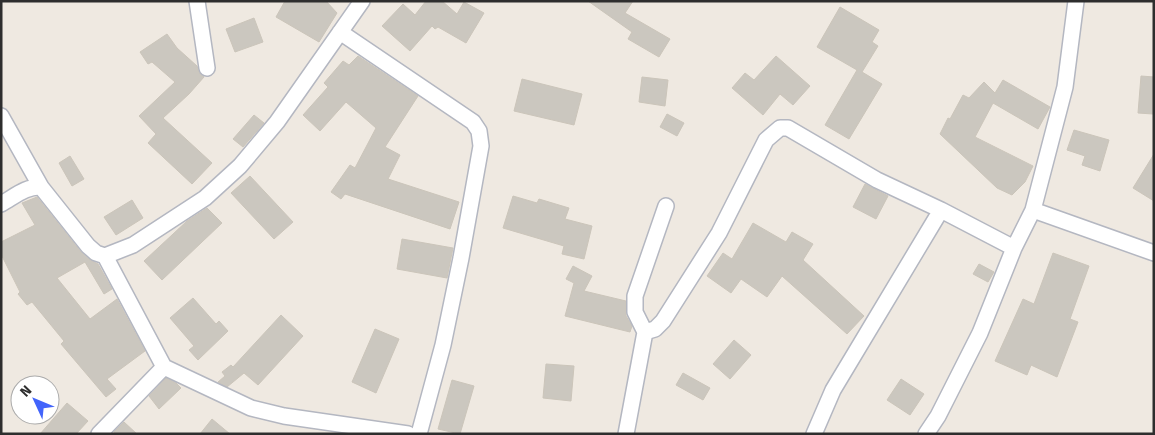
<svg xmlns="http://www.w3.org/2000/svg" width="1155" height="435" font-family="'Fira Sans',sans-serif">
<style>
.building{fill:#cbc7bf;stroke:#cbc5ba}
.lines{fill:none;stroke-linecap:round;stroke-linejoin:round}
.street-casing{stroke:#b4b7c1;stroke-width:18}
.street{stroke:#fff;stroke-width:15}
</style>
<rect width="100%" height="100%" fill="#efe9e1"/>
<path class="building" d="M285,1H326L337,13L319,42L276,17Z
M426,1H442L457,14L464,2L484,13L466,43L438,27L435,29L432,26L410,51L382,26L403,4L415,15Z
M588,1H633L625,13L670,39L659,57L628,39L632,32Z
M840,7L879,30L872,42L878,46L862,72L882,84L849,139L825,125L857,70L817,47Z
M254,18L263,42L235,52L226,29Z
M167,34L177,48L197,66L199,73L204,77L189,94L163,118L212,163L192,184L148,143L156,134L139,116L175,82L152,62L148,64L140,52Z
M358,56L418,96L385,147L400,155L388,179L459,202L450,229L345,194L341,199L331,192L350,165L355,168L376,128L346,102L320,131L303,115L328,87L324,83L343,61L349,65Z
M776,56L810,86L793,105L780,94L763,115L732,88L745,73L754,80Z
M1141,76L1154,77L1153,114L1138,113Z
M642,77L668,80L665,106L639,102Z
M522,79L582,94L574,125L514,111Z
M1003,80L1050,107L1038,129L993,103L975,137L1033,166L1025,182L1012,195L997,188L940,134L948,118L950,119L963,95L969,98L984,82L995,93Z
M667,114L684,123L677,136L660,127Z
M254,115L264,123L243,147L233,139Z
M1074,130L1109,140L1100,171L1082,165L1085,156L1067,150Z
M1154,154V201L1133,188Z
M70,156L84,179L72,186L59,163Z
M250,176L293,222L274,239L231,193Z
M865,184L888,196L876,219L853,207Z
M513,196L537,203L539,199L569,208L565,219L592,226L584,259L562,254L564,246L503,228Z
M37,197L81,252L90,260L98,264L112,289L104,294L85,262L57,278L90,319L117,299L145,351L107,379L116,389L106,397L61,344L64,341L32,302L27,305L18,294L20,292L1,254V242L35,225L22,203Z
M132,200L143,218L116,235L104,217Z
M207,208L222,223L162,280L144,261L187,221Z
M753,223L786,242L792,232L813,244L803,260L864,316L847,334L782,276L767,297L741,279L731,293L707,276L723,253L732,259Z
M402,239L453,248L447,278L397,269Z
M1053,253L1089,266L1070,319L1078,322L1057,377L1031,365L1027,375L995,361L1023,299L1034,304Z
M979,264L994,272L988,282L973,274Z
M573,266L592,276L584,291L626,301V316L632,326L630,332L565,316L574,283L566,279Z
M193,298L216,324L219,321L228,331L198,360L189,350L194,346L170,318Z
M281,315L303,336L258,385L244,373L227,387L218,382L225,376L222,372L231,365L233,367Z
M375,329L399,339L376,393L352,382Z
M734,340L751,355L730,379L713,364Z
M546,364L574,366L571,401L543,398Z
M683,373L710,388L703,400L676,385Z
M166,378L176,383L181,388L159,409L149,396Z
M901,379L924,394L910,415L887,400Z
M452,380L474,386L460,434L438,429Z
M67,403L88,421L76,434H40Z
M212,419L230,434H200Z
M124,422L137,434H115L114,432Z"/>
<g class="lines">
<g class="street-casing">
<path id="street" d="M197,1L207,68
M340,32L473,122L479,131L481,146L461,258L443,345L419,434
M1,116L41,187
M1,204C14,197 26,186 41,187L88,246L96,253L105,256L133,245L205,198L240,166L277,122L362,1
M1033,210L1154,253
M105,256L164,367L251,408L284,416L408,434
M645,332L655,329L663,321L719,233L766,140L780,128H788L877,180L941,210L1014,248
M99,434L164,367
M626,434L645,332L635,312V296L666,206
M814,434L833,390L941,210
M926,434L938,416L980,333L1014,248L1033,210L1065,87L1076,1"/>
</g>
<use href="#street" class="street"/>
</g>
<rect width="1155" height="435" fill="none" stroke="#2e2e2e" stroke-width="5"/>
<g transform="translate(35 400) rotate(314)"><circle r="24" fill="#ffffff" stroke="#ababab"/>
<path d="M0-4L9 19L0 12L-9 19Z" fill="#4264fb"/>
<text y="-8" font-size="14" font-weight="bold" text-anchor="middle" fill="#2e2e2e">N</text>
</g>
</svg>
